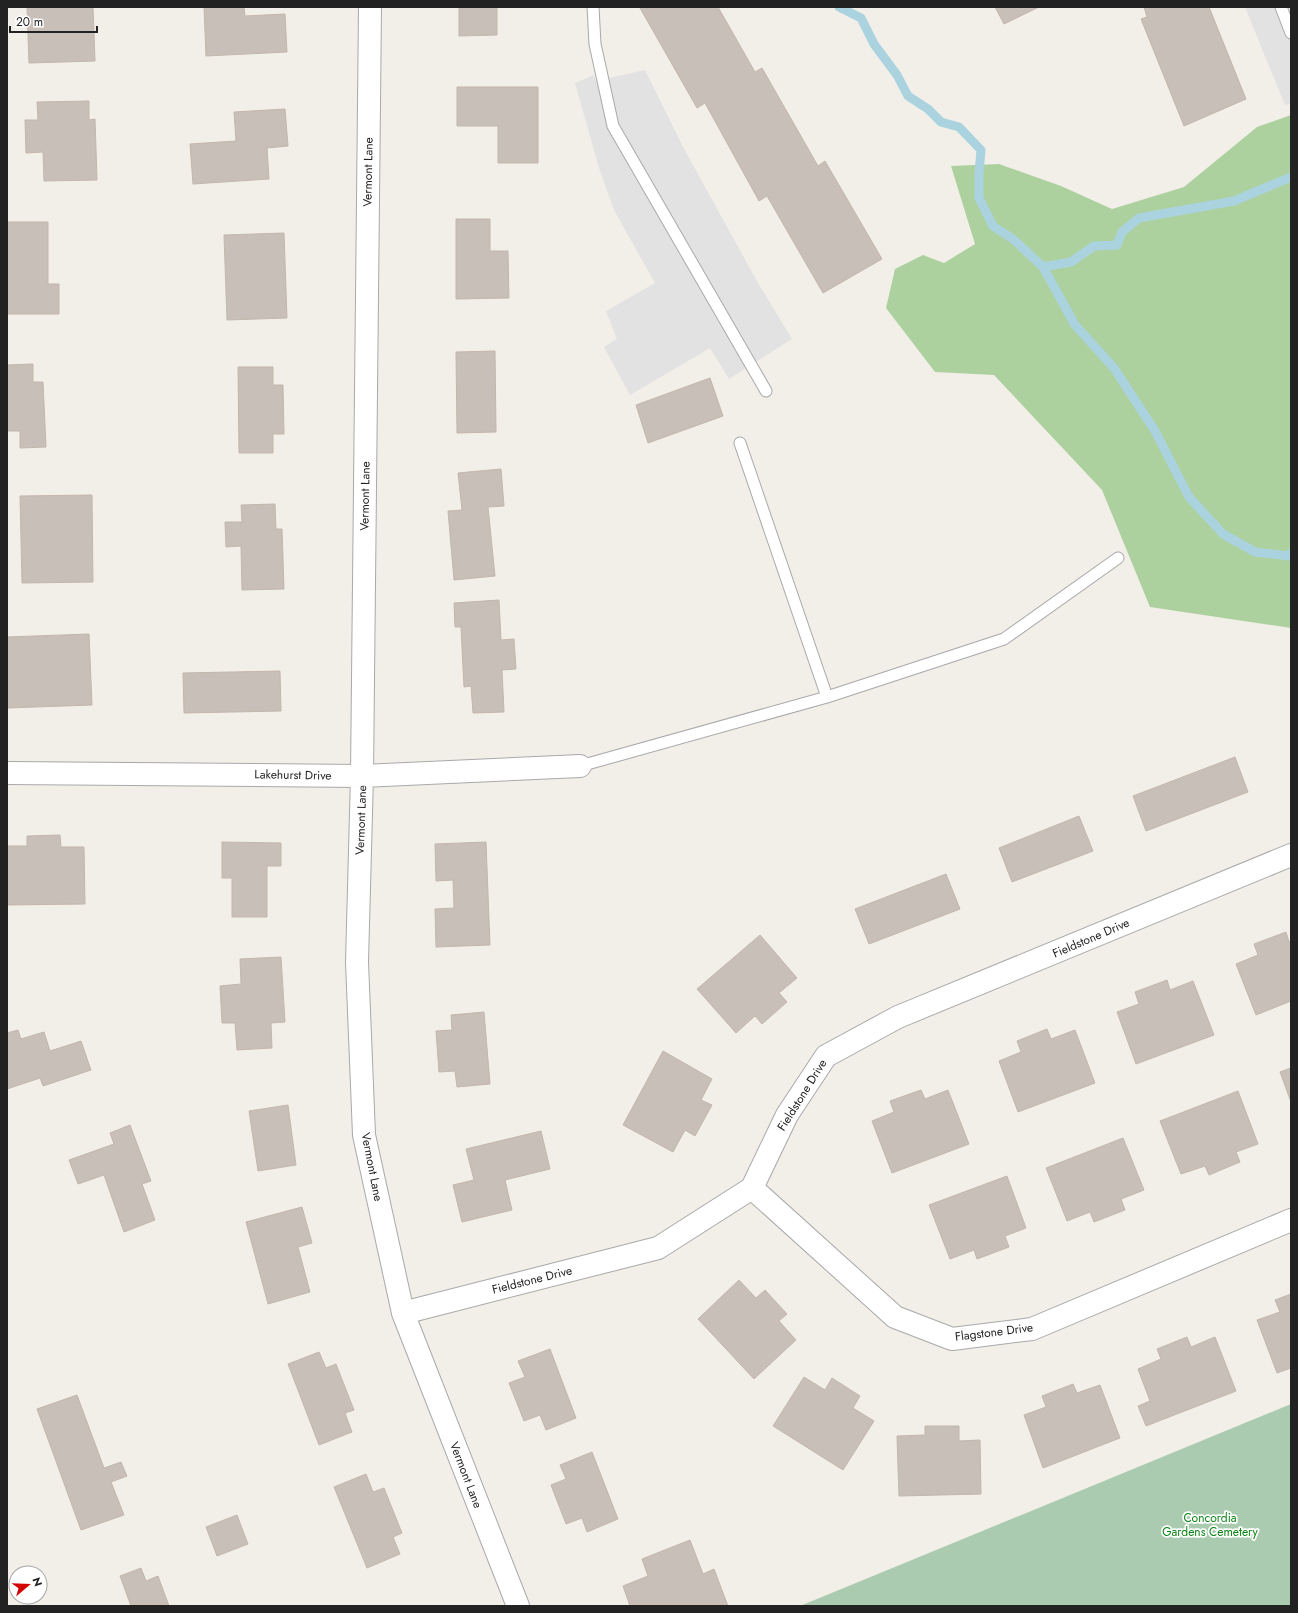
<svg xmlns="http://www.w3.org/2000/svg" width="1298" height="1613" font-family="Jost,sans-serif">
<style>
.forest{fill:#add19e}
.cemetery{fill:#aacbaf}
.parking{fill:#e2e2e2}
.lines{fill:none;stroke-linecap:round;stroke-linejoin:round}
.stream{stroke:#aad3df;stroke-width:9}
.building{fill:#c7bfb8;stroke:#c4b6ab}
.service-casing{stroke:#a9a9a9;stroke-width:13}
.minor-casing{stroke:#a9a9a9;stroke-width:24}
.service{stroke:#fff;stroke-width:11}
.minor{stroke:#fff;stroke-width:22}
.labels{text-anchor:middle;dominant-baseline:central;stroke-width:3.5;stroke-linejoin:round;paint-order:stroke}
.street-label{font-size:12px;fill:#222;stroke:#fff}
.park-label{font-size:12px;fill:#0c8416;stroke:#fff}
</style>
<rect width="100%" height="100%" fill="#f2efe9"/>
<path class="forest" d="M1291,115V628L1150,607L1102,490L994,375L935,372L886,308L895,269L923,255L944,263L975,244L951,166L999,164L1061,186L1112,209L1184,187L1257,127Z"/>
<path class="cemetery" d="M1291,1404V1606H800Z"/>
<path class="parking" d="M1245,7H1291V103L1285,105Z
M645,70L683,147L758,283L792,339L729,379L710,348L630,395L604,347L617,339L606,311L655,283L614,210L599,168L575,83L594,75L596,81Z"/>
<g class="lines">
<path class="stream" d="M839,7L861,18L874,44L897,75L908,96L928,109L941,122L959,127L981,150L979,173V198L993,226L1013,239L1043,267L1075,325L1114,368L1155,431L1189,497L1223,534L1255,552L1289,556L1291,553
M1043,267L1071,262L1094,246L1117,245L1122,232L1139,218L1234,201L1291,177"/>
</g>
<path class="building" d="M27,7H93L95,61L29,63Z
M204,7H244L245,16L285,14L287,52L206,56Z
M459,7H497V35L459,36Z
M642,7H718L755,72L762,68L818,166L825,161L882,259L823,293L767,196L759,201L705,103L697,108L640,8Z
M995,7H1039L1004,24Z
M1144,7H1209L1246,99L1184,126L1141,19L1147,17Z
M457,87H538V163H498V126H457Z
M89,101V120L95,119L97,180L44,181L43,152L26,153L25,120H38L37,102Z
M285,109L288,146L267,148L269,179L193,184L190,144L236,141L234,112Z
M456,219H490V251H508L509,298L456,299Z
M7,222H48V284H59V314H7Z
M284,233L287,318L227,320L224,235Z
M495,351L496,432L457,433L456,352Z
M33,364V382H43L46,447L20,448V431H7V365Z
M238,367H273V385H283L284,434H273V453H239Z
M710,378L723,416L648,443L636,405Z
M501,469L504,506L488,507L495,576L454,580L448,511L462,510L458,473Z
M92,495L93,582L22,583L20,496Z
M275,504L276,529H282L284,589L242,590L241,546L226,547L225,522H242L241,505Z
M499,600L501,640L514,639L516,669L502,670L504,712L473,713L471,686L464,687L461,627H455L454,603Z
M89,634L92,705L7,708V637Z
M280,671L281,711L184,713L183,673Z
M1235,757L1248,792L1146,831L1133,796Z
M1079,816L1093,851L1012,882L999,848Z
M60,835L61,847H84L85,904L7,905V846H27V836Z
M222,842L281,843V866H267V917H232V878H222Z
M486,842L490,945L436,947L435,909L454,908L453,880L436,881L435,844Z
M946,874L960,909L869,944L855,909Z
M1286,932L1289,942L1291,941V1001L1256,1015L1236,964L1258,955L1254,944Z
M760,935L797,978L779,993L787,1002L762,1024L755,1016L736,1033L697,989Z
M281,957L285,1022L271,1023L272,1048L237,1050L235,1023H222L220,986L241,984L240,959Z
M1167,980L1170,990L1193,981L1214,1035L1136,1064L1117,1012L1139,1004L1135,992Z
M484,1012L490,1084L457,1087L455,1071L439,1072L436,1031L452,1030L451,1015Z
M1047,1029L1051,1039L1075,1030L1095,1083L1018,1112L999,1061L1021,1052L1017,1041Z
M18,1030L21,1039L44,1032L50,1051L81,1041L91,1070L43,1086L40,1078L7,1089V1033Z
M663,1051L712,1079L701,1100L712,1105L695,1136L685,1130L673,1152L623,1125Z
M1291,1068V1102L1280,1072Z
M921,1090L925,1099L948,1090L969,1144L892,1173L872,1121L894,1112L890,1101Z
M1238,1091L1258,1144L1236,1152L1240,1162L1209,1175L1205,1166L1181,1174L1160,1121Z
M288,1105L296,1165L258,1171L249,1111Z
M130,1125L151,1181L142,1184L155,1220L124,1232L104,1175L78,1184L69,1160L114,1144L110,1133Z
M541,1131L550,1169L505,1180L512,1210L462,1222L453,1185L474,1180L466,1149Z
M1123,1138L1144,1190L1121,1199L1125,1210L1094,1222L1090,1212L1067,1221L1046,1168Z
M1007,1176L1026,1228L1005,1236L1009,1247L977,1259L974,1250L950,1259L929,1205Z
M302,1207L312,1243L298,1247L310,1292L268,1304L246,1222Z
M739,1280L756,1298L765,1290L787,1314L779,1321L796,1340L754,1379L698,1319Z
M1291,1294V1368L1277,1373L1257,1320L1280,1312L1275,1300Z
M1187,1337L1191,1347L1215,1337L1236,1391L1146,1426L1138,1406L1150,1401L1138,1369L1161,1359L1157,1349Z
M550,1349L576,1418L546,1430L540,1415L524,1421L509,1383L525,1377L518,1361Z
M319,1352L326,1368L336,1364L354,1410L345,1413L352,1432L319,1445L288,1364Z
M804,1377L825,1390L832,1378L860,1396L853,1408L874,1421L843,1470L773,1426Z
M1073,1384L1077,1393L1100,1385L1120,1438L1043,1468L1024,1415L1046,1407L1042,1396Z
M77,1395L104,1468L121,1462L127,1476L111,1482L124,1515L81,1530L37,1409Z
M925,1426H959V1441L980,1440L981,1494L899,1496L897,1436L925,1435Z
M592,1452L618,1519L587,1532L582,1518L566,1524L551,1485L566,1479L560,1465Z
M366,1474L373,1492L384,1488L402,1533L393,1537L400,1554L367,1568L334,1487Z
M237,1515L248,1544L217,1556L206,1527Z
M690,1540L703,1574L714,1569L728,1606H630L623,1586L648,1576L642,1559Z
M141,1568L146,1581L158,1576L169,1606H131L120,1576Z"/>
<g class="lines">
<g class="service-casing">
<path id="service" d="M593,7L595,44L613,126L766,391
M1281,7L1291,33
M740,443L827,697
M580,766L827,697L1004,639L1118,558"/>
</g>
<g class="minor-casing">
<path id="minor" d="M370,7L362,776L357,962L364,1135L403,1313L518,1606
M7,773L362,776L580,766
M752,1188L895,1317L952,1339L1032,1329L1291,1220
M403,1313L658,1248L752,1188L787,1115L826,1056L898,1017L1291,855"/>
</g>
<use href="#service" class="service"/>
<use href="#minor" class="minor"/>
</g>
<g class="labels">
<g class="street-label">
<text transform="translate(368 172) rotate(-89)">Vermont Lane</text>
<text transform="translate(365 496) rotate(-89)">Vermont Lane</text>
<text transform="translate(293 775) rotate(1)">Lakehurst Drive</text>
<text transform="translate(361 820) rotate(-88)">Vermont Lane</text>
<text transform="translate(1091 938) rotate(-23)">Fieldstone Drive</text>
<text transform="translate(802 1095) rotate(-58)">Fieldstone Drive</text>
<text transform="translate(372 1167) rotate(79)">Vermont Lane</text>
<text transform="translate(532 1280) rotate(-14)">Fieldstone Drive</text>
<text transform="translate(994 1332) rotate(-7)">Flagstone Drive</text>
<text transform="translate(466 1475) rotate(69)">Vermont Lane</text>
</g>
<g class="park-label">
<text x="1210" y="1518">Concordia<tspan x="1210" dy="14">Gardens Cemetery</tspan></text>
</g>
</g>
<rect width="1298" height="1613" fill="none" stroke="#222222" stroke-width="16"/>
<g transform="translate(28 1585) rotate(71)"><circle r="19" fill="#ffffff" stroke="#a7a7a7"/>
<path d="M0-3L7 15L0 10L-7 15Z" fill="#d40000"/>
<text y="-6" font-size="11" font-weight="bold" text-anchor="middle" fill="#222222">N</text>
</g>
<path d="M10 26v6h87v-6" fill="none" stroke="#222222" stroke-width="2"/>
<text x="16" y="26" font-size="12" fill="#222222" stroke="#ffffff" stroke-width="3" paint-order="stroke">20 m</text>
</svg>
